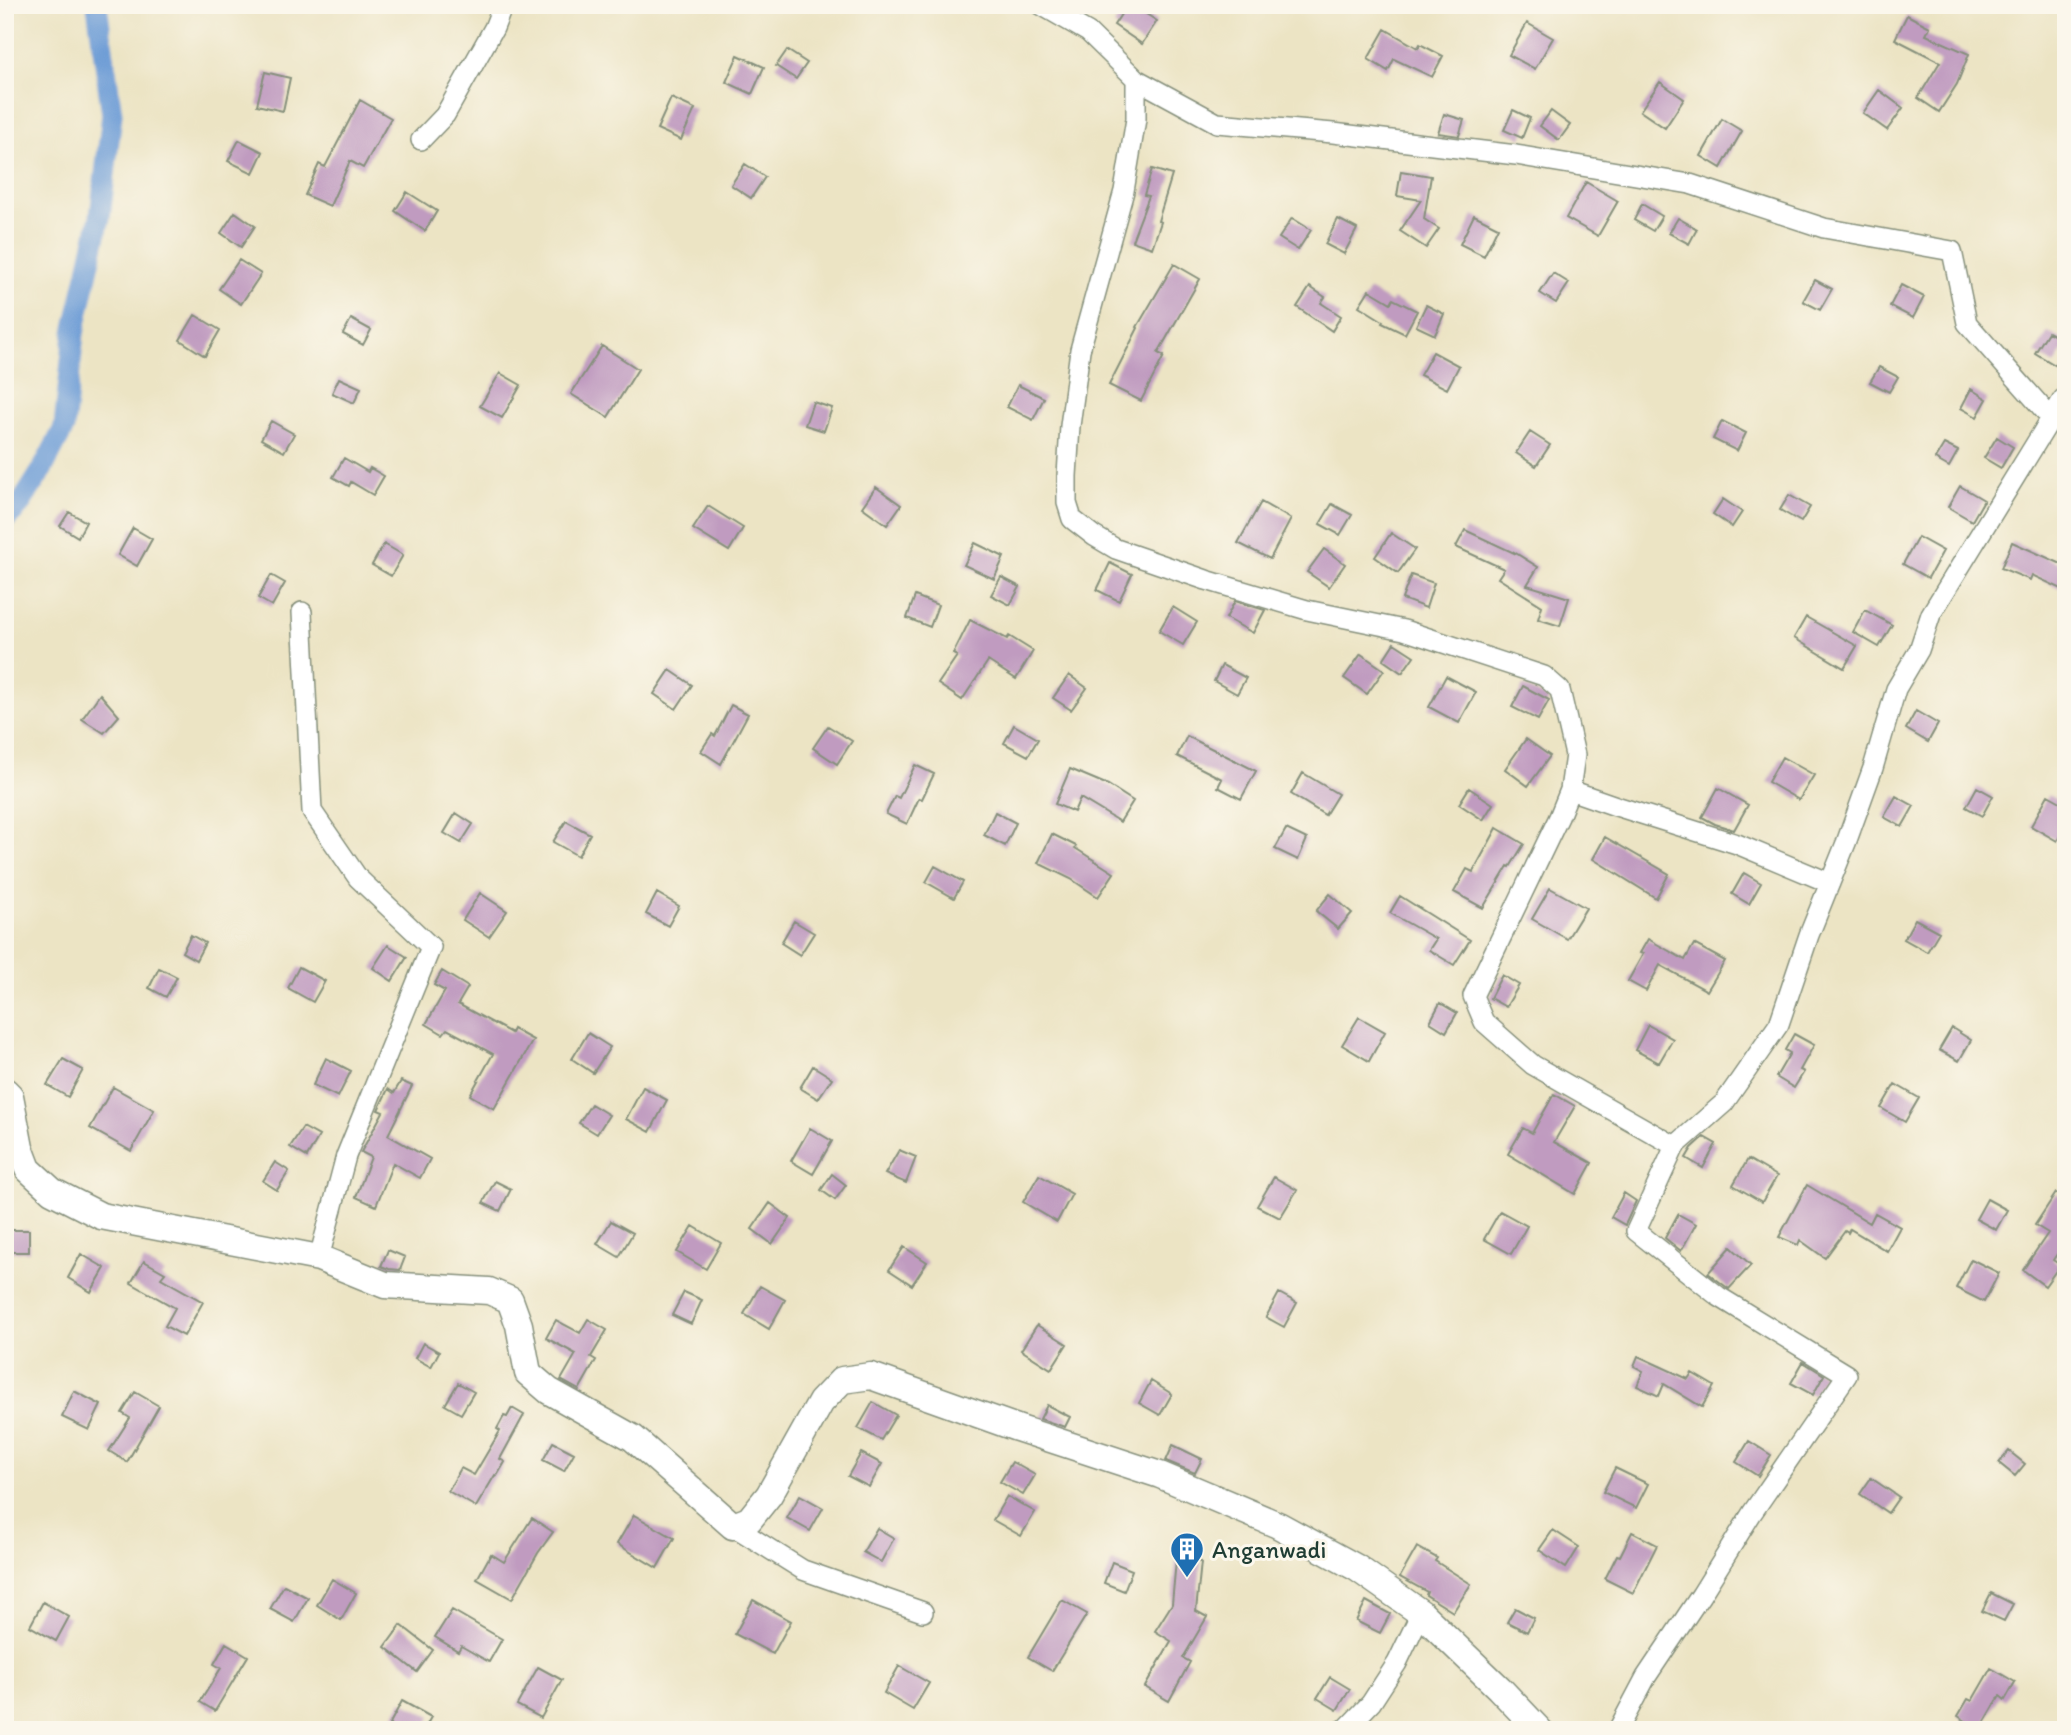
<svg xmlns="http://www.w3.org/2000/svg" width="2071" height="1735" font-family="Itim,sans-serif">
<style>
.lines{fill:none;stroke-linecap:round;stroke-linejoin:round}
.canal{stroke:#6d9cd6;stroke-width:21}
.building{fill:#c09bc0}
.street-casing{stroke:#86907c;stroke-width:22}
.secondary-casing{stroke:#86907c;stroke-width:29}
.street{stroke:#fff;stroke-width:19}
.secondary{stroke:#fff;stroke-width:26}
.labels{text-anchor:middle;dominant-baseline:central;stroke-width:6;stroke-linejoin:round;paint-order:stroke}
.poi-label{font-size:24px;fill:#1f3d34;stroke:#fbf7ec;text-anchor:start}
</style>
<rect width="100%" height="100%" fill="#fbf7ec"/>
<filter id="ink" filterUnits="userSpaceOnUse"><feTurbulence type="fractalNoise" baseFrequency=".0143" numOctaves="2"/><feDisplacementMap in="SourceGraphic" scale="14" xChannelSelector="R" yChannelSelector="G"/><feConvolveMatrix kernelMatrix="1 2 1 2 8 2 1 2 1" color-interpolation-filters="sRGB"/></filter>
<filter id="wash" filterUnits="userSpaceOnUse"><feTurbulence type="fractalNoise" baseFrequency=".00686" numOctaves="4" result="noise"/><feDisplacementMap in="SourceGraphic" scale="28" xChannelSelector="R" yChannelSelector="G"/><feGaussianBlur stdDeviation="1.57" result="paint"/><feColorMatrix in="noise" values="0 0 0 0 0 0 0 0 0 0 0 0 0 0 0 0 0 1.4 0 .05"/><feComposite in="paint" operator="in"/></filter>
<g filter="url(#wash)">
<rect width="100%" height="100%" fill="#ece4c4"/>
<g class="lines">
<path class="canal" d="M5,520L20,505L42,470L64,428L74,333L100,217L112,114L97,5"/>
</g>
<g id="blocks">
<path class="building" d="M1127,5H1132L1157,21L1142,44L1114,25Z
M1907,15L1930,27L1926,35L1969,54L1957,84L1939,112L1918,98L1940,62L1895,39Z
M1527,23L1553,38L1535,69L1509,55Z
M1385,29L1418,48L1420,44L1443,56L1432,77L1394,59L1388,71L1368,59Z
M787,50L807,63L796,79L776,66Z
M738,55L764,67L752,94L726,82Z
M265,72L290,78L283,111L257,105Z
M1660,82L1684,99L1665,128L1640,111Z
M1879,90L1903,108L1887,130L1863,113Z
M671,98L695,109L681,140L657,129Z
M360,100L391,118L363,168L350,161L330,206L305,195L319,164L325,167Z
M1513,110L1530,118L1522,138L1504,130Z
M1551,111L1570,125L1559,140L1540,126Z
M1444,114L1464,120L1459,136L1438,133Z
M1722,119L1742,131L1721,168L1701,156Z
M239,140L263,152L253,173L228,161Z
M745,164L765,177L751,198L731,185Z
M1152,169L1172,175L1158,221L1161,222L1152,248L1132,241L1149,196L1144,195Z
M1401,171L1431,176L1424,219L1439,229L1426,248L1400,231L1421,200L1397,196Z
M1586,182L1618,201L1598,236L1566,218Z
M407,192L437,211L425,231L395,211Z
M1642,204L1662,216L1653,231L1634,220Z
M235,212L255,226L241,247L221,233Z
M1474,215L1498,227L1484,256L1460,244Z
M1292,218L1311,230L1298,250L1279,238Z
M1678,218L1697,229L1689,244L1669,233Z
M1338,219L1357,229L1344,254L1325,244Z
M239,260L261,274L241,304L219,289Z
M1174,264L1200,279L1158,353L1164,356L1141,401L1109,385L1138,328L1137,327Z
M1553,273L1569,283L1556,303L1540,293Z
M1815,280L1832,289L1820,310L1803,301Z
M1901,285L1924,297L1913,318L1890,306Z
M1310,287L1325,297L1321,303L1341,316L1332,331L1297,307Z
M1369,290L1391,303L1393,299L1417,311L1405,334L1382,323L1383,321L1359,306Z
M1426,305L1444,314L1435,335L1416,326Z
M195,315L220,330L205,356L180,340Z
M351,319L371,330L363,345L343,334Z
M2048,332L2066,342V346L2055,365L2035,353Z
M602,346L638,369L608,417L571,394Z
M1433,352L1459,366L1447,389L1420,375Z
M1879,367L1898,377L1889,392L1870,382Z
M500,373L521,385L502,418L480,406Z
M339,378L361,388L354,403L332,393Z
M1018,385L1044,398L1033,420L1007,407Z
M1971,389L1987,399L1977,417L1961,408Z
M813,402L832,408L824,431L805,425Z
M271,421L294,434L284,452L261,439Z
M1722,421L1746,433L1737,451L1713,439Z
M1530,432L1550,445L1536,466L1516,453Z
M1997,437L2013,447L2001,468L1984,458Z
M1944,444L1958,451L1949,467L1935,459Z
M344,458L368,472L370,468L384,476L373,495L351,482L349,486L333,477Z
M1960,486L1984,500L1972,521L1948,507Z
M876,487L901,505L887,525L862,507Z
M1789,495L1810,507L1801,522L1780,510Z
M1723,499L1742,512L1732,527L1713,514Z
M1261,502L1291,519L1270,559L1238,543Z
M1332,504L1352,515L1340,535L1320,524Z
M708,506L743,528L729,551L693,529Z
M69,512L86,522L78,537L60,526Z
M133,528L152,539L137,566L118,555Z
M1465,530L1514,553V552L1538,567L1527,585L1569,598L1560,626L1538,619L1542,606L1498,578L1504,569L1456,547Z
M1391,533L1415,549L1398,573L1375,557Z
M1918,537L1943,551L1928,578L1903,564Z
M2012,542L2066,566V591L2032,575L2030,580L2001,568Z
M975,543L1004,557L994,579L964,565Z
M384,544L403,555L391,576L372,565Z
M1324,549L1345,564L1329,587L1307,572Z
M1110,563L1132,574L1119,601L1097,590Z
M271,575L285,583L272,606L258,598Z
M1411,575L1434,583L1426,608L1402,599Z
M1001,577L1020,587L1010,605L991,595Z
M915,596L938,605L930,627L907,618Z
M1235,601L1265,610L1253,633L1226,618Z
M1173,607L1197,622L1183,645L1159,631Z
M1865,610L1892,625L1879,647L1853,632Z
M1806,617L1857,646L1844,668L1794,638Z
M970,620L1007,639L1009,636L1033,651L1016,679L988,661L962,700L938,684L957,656L953,654Z
M1394,643L1414,656L1402,673L1383,660Z
M1361,654L1384,670L1367,694L1344,678Z
M1222,665L1246,678L1237,694L1214,681Z
M670,670L692,685L676,709L654,694Z
M1069,675L1087,688L1071,710L1053,698Z
M1446,676L1476,692L1459,723L1429,707Z
M1523,686L1549,700L1538,720L1512,707Z
M100,694L119,716L104,733L82,719Z
M731,705L748,714L721,764L701,751L712,734L715,736Z
M1916,711L1938,724L1928,742L1906,729Z
M1014,725L1038,739L1028,756L1004,743Z
M828,726L852,741L837,764L813,748Z
M1187,736L1256,771L1241,799L1218,787L1222,779L1177,756Z
M1526,739L1550,756L1528,786L1505,769Z
M1782,757L1814,775L1799,800L1768,782Z
M915,765L934,774L922,799L919,798L907,824L886,814L895,796L899,798Z
M1070,769L1108,785L1133,801L1120,822L1080,798L1074,812L1055,804Z
M1303,773L1338,794L1325,815L1291,794Z
M1977,787L1993,796L1982,816L1966,807Z
M1469,788L1493,804L1483,820L1459,804Z
M1718,788L1748,805L1734,830L1715,824L1702,817Z
M2048,795L2066,805V826L2057,841L2031,826Z
M1896,796L1914,806L1902,827L1884,817Z
M995,812L1016,823L1005,846L984,835Z
M456,813L473,824L461,843L444,833Z
M566,821L590,834L578,856L553,842Z
M1497,828L1524,844L1510,867L1508,866L1483,908L1454,892L1467,869L1473,872Z
M1286,829L1307,839L1298,860L1275,849Z
M1052,834L1076,846L1075,848L1114,873L1098,897L1071,879L1038,863Z
M1605,837L1669,874L1656,898L1593,859Z
M935,866L963,882L954,898L926,882Z
M1744,873L1761,883L1749,904L1732,894Z
M1550,888L1586,908L1567,939L1532,919Z
M480,893L507,911L489,937L463,920Z
M657,893L679,906L668,926L646,914Z
M1330,894L1352,913L1338,929L1316,911Z
M1400,896L1470,940L1454,965L1429,950L1436,939L1390,913Z
M1915,919L1939,932L1927,952L1904,939Z
M794,921L814,933L800,955L781,943Z
M191,935L205,943L196,960L182,952Z
M1648,939L1685,960L1694,944L1725,961L1707,991L1660,965L1646,991L1628,981L1643,954L1640,953Z
M388,945L407,957L392,981L373,968Z
M299,967L325,981L313,1002L288,988Z
M159,968L177,977L166,997L149,988Z
M442,971L468,987L458,1004L511,1033L513,1029L533,1040L494,1109L470,1095L493,1054L447,1029L443,1034L426,1024L445,991L434,985Z
M1502,975L1519,985L1506,1007L1490,998Z
M1440,1003L1457,1013L1446,1032L1430,1022Z
M1359,1017L1385,1032L1369,1061L1342,1045Z
M1648,1025L1673,1039L1659,1063L1635,1050Z
M1952,1028L1971,1040L1959,1061L1939,1050Z
M588,1033L610,1047L593,1073L572,1059Z
M1794,1034L1814,1045L1800,1070L1804,1072L1794,1088L1776,1077L1790,1053L1785,1050Z
M326,1058L351,1071L338,1097L313,1085Z
M63,1059L83,1070L68,1097L47,1085Z
M813,1066L832,1078L818,1099L800,1088Z
M401,1081L412,1086L388,1135L430,1159L420,1178L393,1163L376,1206L356,1197L371,1157L361,1152L383,1112L378,1110L388,1089L394,1093Z
M1895,1084L1919,1098L1905,1122L1881,1108Z
M113,1087L154,1110L131,1151L90,1128Z
M643,1087L667,1100L650,1132L626,1119Z
M1554,1094L1575,1106L1554,1142L1592,1163L1575,1194L1508,1154L1523,1128L1532,1133Z
M591,1104L609,1115L597,1134L579,1123Z
M303,1127L319,1136L307,1157L290,1147Z
M810,1128L832,1141L813,1174L791,1161Z
M1704,1137L1716,1144L1703,1168L1686,1158L1692,1148Z
M899,1150L916,1157L906,1183L885,1174Z
M1748,1159L1777,1176L1762,1202L1733,1185Z
M275,1162L289,1171L277,1190L263,1181Z
M832,1174L846,1185L835,1200L821,1190Z
M1039,1175L1072,1194L1057,1222L1023,1202Z
M1274,1177L1297,1190L1280,1218L1257,1206Z
M495,1181L511,1189L500,1211L483,1203Z
M1807,1185L1870,1223L1875,1213L1900,1227L1887,1251L1850,1229L1848,1233L1845,1231L1825,1258L1800,1240L1798,1245L1779,1237Z
M1624,1193L1636,1201L1625,1225L1611,1217Z
M2056,1193L2066,1199V1241L2053,1260L2060,1265L2045,1286L2023,1270L2048,1233L2035,1225Z
M1987,1199L2007,1210L1996,1230L1976,1219Z
M770,1203L790,1218L772,1244L752,1229Z
M1500,1211L1527,1226L1511,1254L1484,1239Z
M1678,1214L1696,1224L1681,1251L1665,1238Z
M611,1221L633,1233L619,1257L597,1244Z
M693,1226L721,1243L706,1269L677,1252Z
M5,1230H29V1252H5Z
M904,1247L927,1262L912,1285L889,1270Z
M1731,1247L1751,1265L1729,1289L1708,1273Z
M388,1250L405,1257L400,1270L389,1269L381,1266Z
M81,1254L105,1268L91,1292L68,1278Z
M1971,1259L1999,1273L1984,1302L1956,1288Z
M144,1261L165,1273L161,1278L203,1302L184,1336L165,1326L175,1308L131,1283Z
M760,1286L785,1300L769,1329L744,1314Z
M684,1292L702,1300L691,1324L672,1315Z
M1279,1293L1297,1303L1284,1327L1266,1317Z
M588,1319L607,1330L591,1357L596,1360L579,1390L561,1380L576,1354L546,1338L556,1320L580,1333Z
M1037,1325L1067,1344L1051,1369L1021,1350Z
M423,1343L439,1352L431,1367L415,1358Z
M1638,1356L1688,1379L1692,1373L1714,1386L1702,1407L1664,1384L1659,1396L1637,1386L1643,1371L1634,1366Z
M1803,1362L1824,1375L1813,1395L1791,1383Z
M1151,1381L1172,1394L1160,1415L1139,1403Z
M458,1383L474,1392L461,1414L445,1405Z
M74,1391L101,1405L89,1430L62,1417Z
M135,1392L159,1406L127,1462L109,1451L130,1418L122,1413Z
M873,1402L896,1415L881,1440L858,1428Z
M1047,1405L1070,1417L1065,1427L1040,1419Z
M512,1408L524,1415L500,1459L505,1462L497,1476L495,1475L476,1507L448,1491L461,1468L474,1475L500,1431L497,1429L504,1416L507,1417Z
M1749,1441L1771,1455L1758,1476L1736,1462Z
M553,1442L574,1453L564,1471L543,1460Z
M1173,1445L1202,1459L1195,1473L1166,1461Z
M2009,1451L2025,1464L2015,1476L1999,1463Z
M861,1453L882,1464L869,1487L848,1476Z
M1012,1462L1035,1475L1023,1495L1000,1482Z
M1615,1468L1648,1484L1636,1508L1603,1492Z
M1871,1478L1899,1497L1888,1513L1860,1494Z
M800,1495L823,1508L810,1531L787,1518Z
M1007,1496L1035,1512L1021,1536L993,1520Z
M634,1515L674,1538L657,1568L617,1544Z
M532,1518L553,1532L538,1553L512,1599L477,1579L491,1554L504,1562Z
M877,1528L894,1538L881,1562L863,1552Z
M1553,1530L1579,1547L1566,1568L1539,1550Z
M1632,1532L1657,1545L1633,1593L1605,1579L1617,1555L1620,1556Z
M1417,1547L1437,1558L1435,1561L1471,1584L1453,1612L1426,1595L1427,1592L1400,1577Z
M1176,1560L1201,1562L1196,1611L1207,1617L1183,1658L1190,1662L1169,1701L1145,1687L1171,1641L1155,1631L1172,1604Z
M1112,1562L1132,1570L1124,1591L1104,1583Z
M332,1579L356,1593L341,1620L317,1605Z
M284,1585L308,1598L294,1622L270,1609Z
M1991,1593L2013,1604L2004,1621L1982,1611Z
M753,1600L791,1621L773,1654L735,1634Z
M1062,1600L1087,1614L1052,1671L1028,1657Z
M1366,1601L1390,1614L1380,1633L1356,1621Z
M43,1602L69,1617L56,1641L30,1626Z
M1515,1608L1534,1618L1527,1632L1507,1622Z
M452,1610L502,1639L489,1662L461,1646L458,1651L435,1637Z
M401,1625L433,1650L417,1672L385,1647Z
M226,1643L248,1656L215,1711L200,1702L221,1668L214,1664Z
M899,1666L929,1683L913,1710L884,1693Z
M538,1667L562,1680L541,1718L517,1705Z
M1991,1668L2015,1682L2005,1700L2000,1696L1980,1730L1958,1716L1968,1699L1972,1701Z
M1330,1677L1350,1689L1337,1710L1317,1698Z
M402,1701L431,1717L424,1730H397L389,1725Z"/>
</g>
</g>
<g filter="url(#ink)">
<use href="#blocks" fill-opacity="0" stroke="#86907c" stroke-width="2"/>
<g class="lines">
<g class="street-casing">
<path id="street" d="M1041,5L1088,32L1136,79L1217,123L1333,133L1516,155L1690,184L1824,228L1952,251L1967,323L2052,419
M1136,79V119L1124,191L1080,350L1070,426L1067,476V503L1072,519L1094,536L1116,549L1206,580L1307,610L1404,630L1544,676L1560,690L1575,755L1570,790L1559,817L1473,996L1484,1022L1533,1065L1675,1146
M421,140L445,115L494,28L503,5
M302,612L312,811L358,878L431,947L346,1156L319,1258
M1570,790L1616,806L1737,844L1830,883
M733,1526L803,1570L923,1612
M1342,1730L1346,1729L1371,1703L1397,1663L1421,1613
M1618,1730L1646,1677L1701,1595L1752,1513L1847,1375L1718,1296L1636,1231L1675,1146L1724,1103L1779,1024L1809,935L1846,843L1873,768L1896,689L1919,650L1931,614L2063,399L2066,400"/>
</g>
<g class="secondary-casing">
<path id="secondary" d="M5,1091L10,1096L20,1148L28,1169L52,1191L101,1216L319,1258L385,1285L489,1291L510,1300L519,1325L528,1373L549,1391L633,1438L733,1526L749,1520L769,1495L821,1402L842,1380L871,1376L1017,1428L1160,1475L1278,1525L1357,1568L1421,1613L1499,1688L1539,1730"/>
</g>
<use href="#street" class="street"/>
<use href="#secondary" class="secondary"/>
</g>
</g>
<defs>
<g id="building-pin" transform="scale(1.75)"><path d="M0 17L-7.5 6A9.5 9.5 0 1 1 7.5 6Z" fill="#1f6fb2" stroke="#fbf7ec"/><path d="M-4-6H4V6H1V3H-1V6H-4ZM-2.5-4.3h1.7v1.8h-1.7ZM.8-4.3h1.7v1.8H.8ZM-2.5-1h1.7V.8h-1.7ZM.8-1h1.7V.8H.8Z" fill="#fff"/></g>
</defs>
<g fill-rule="evenodd">
<use href="#building-pin" x="1187" y="1549"/>
</g>
<g class="labels">
<g class="poi-label">
<text x="1212" y="1549">Anganwadi</text>
</g>
</g>
<rect width="2071" height="1735" fill="none" stroke="#fbf7ec" stroke-width="28"/>
</svg>
